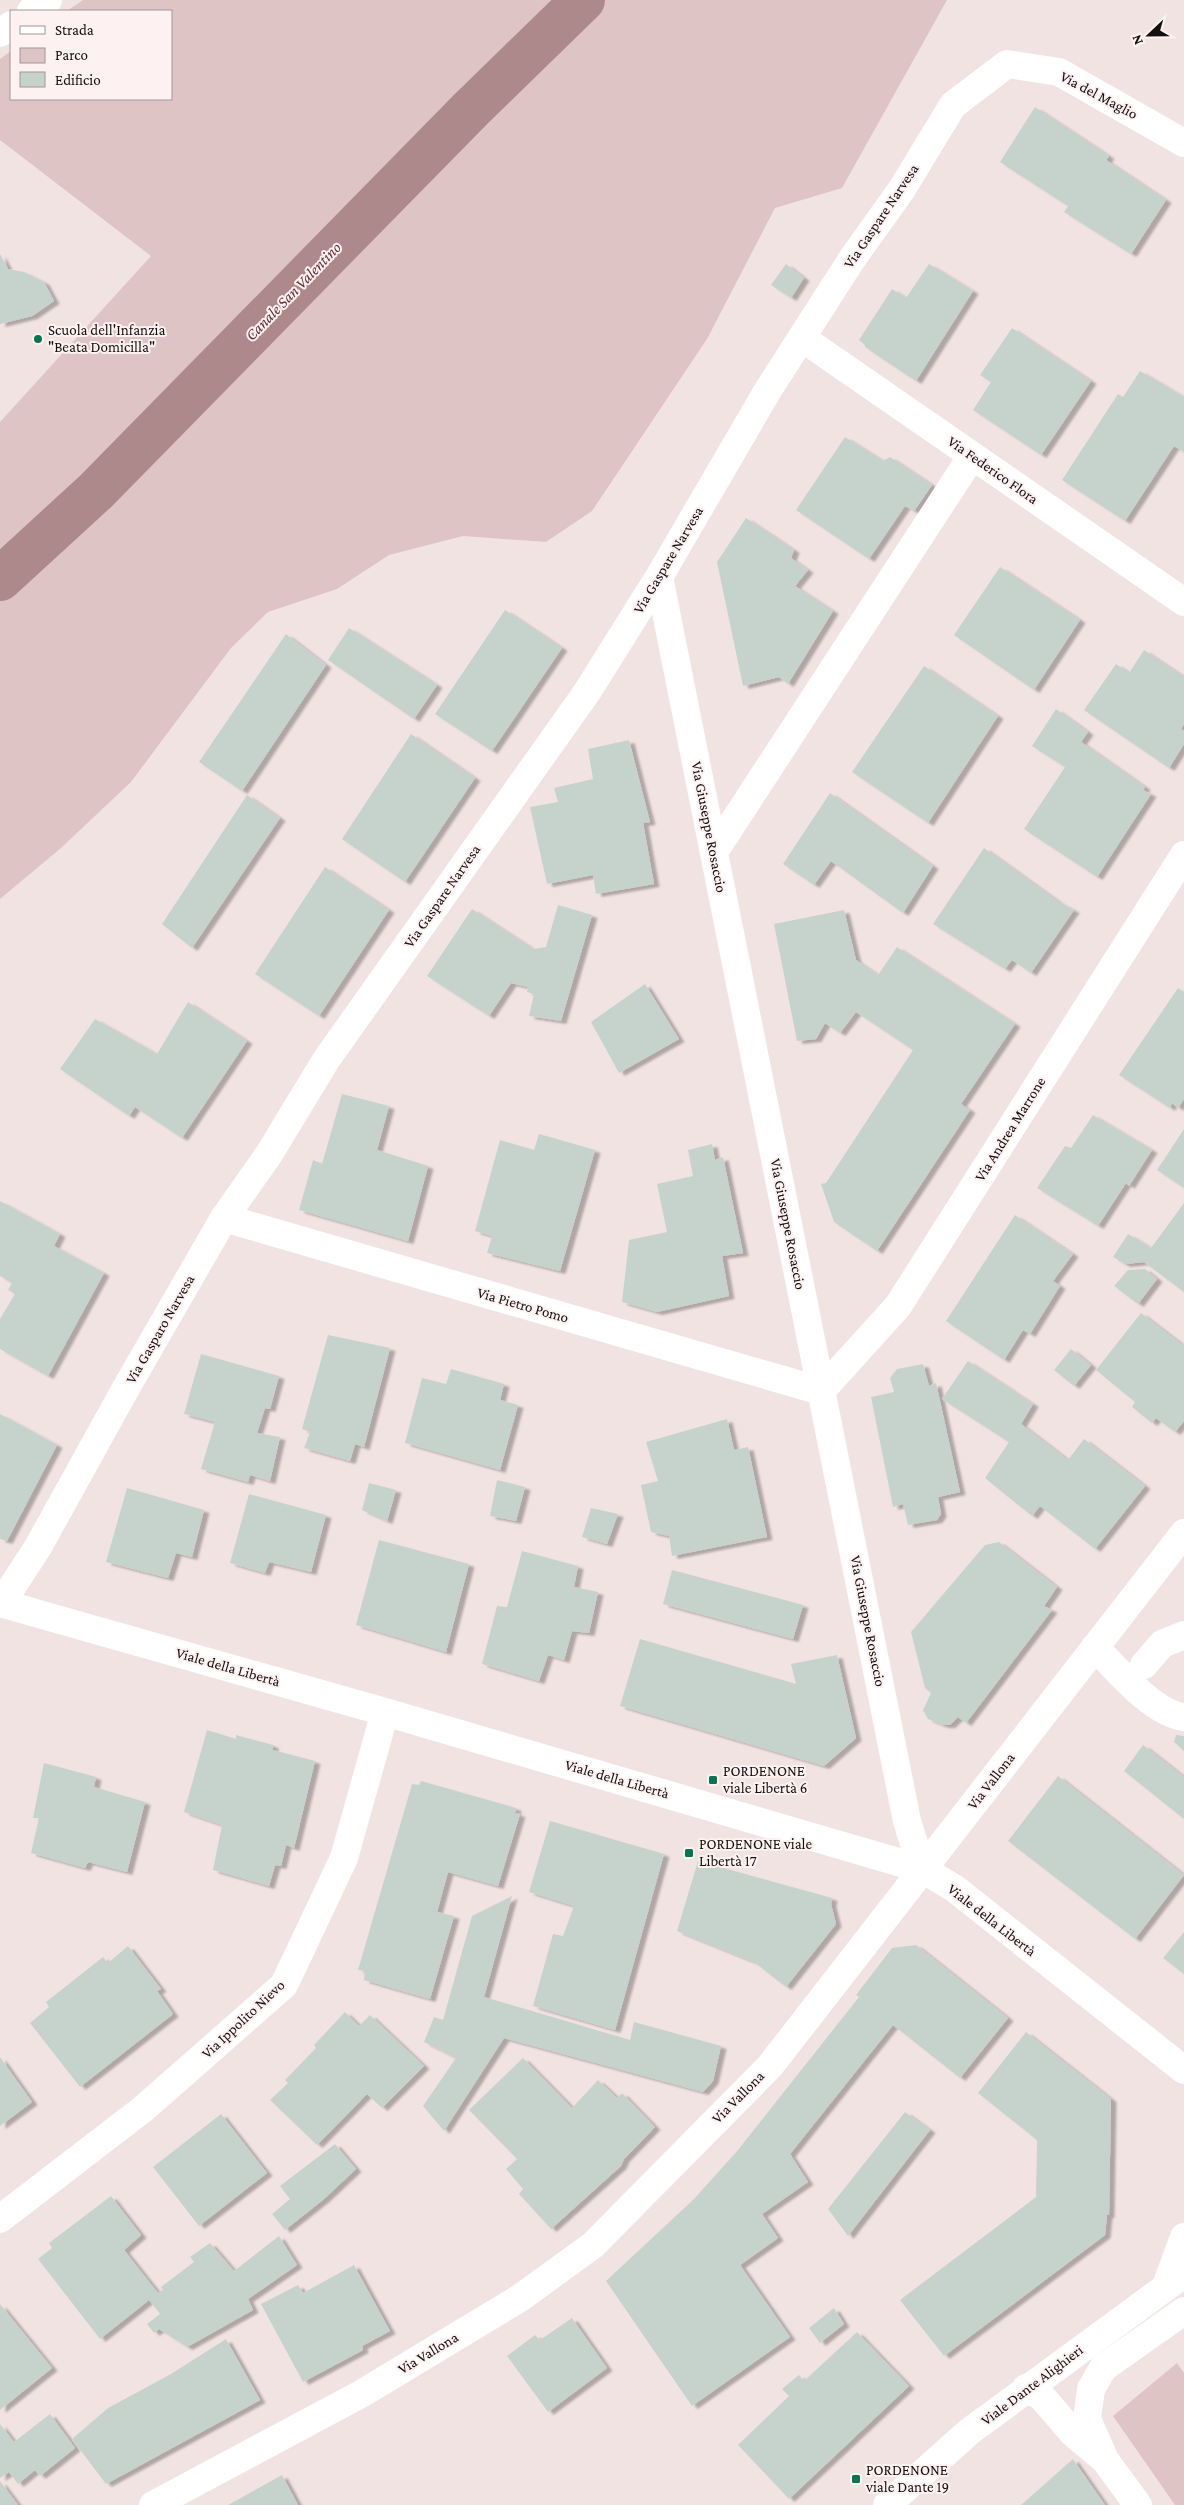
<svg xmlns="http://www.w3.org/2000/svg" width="1184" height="2505" font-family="'Crimson Pro',serif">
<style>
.green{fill:#dfc4c5}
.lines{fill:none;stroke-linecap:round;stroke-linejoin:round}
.canal{stroke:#ae898b;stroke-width:44}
.building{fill:#c6d3cc;filter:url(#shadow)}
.minor{stroke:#fff;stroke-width:28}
.major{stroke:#fff;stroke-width:28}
.poi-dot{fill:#057650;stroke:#fdf1f1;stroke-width:2}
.labels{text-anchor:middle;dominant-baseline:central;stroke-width:4;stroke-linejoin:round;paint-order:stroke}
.street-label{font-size:15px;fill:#151010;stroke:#fdf1f1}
.poi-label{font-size:15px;fill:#151010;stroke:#fdf1f1;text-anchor:start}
.water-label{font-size:16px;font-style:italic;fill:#673238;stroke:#fdf1f1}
</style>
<defs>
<filter id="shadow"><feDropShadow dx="5.5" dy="3" stdDeviation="1" flood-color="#0004"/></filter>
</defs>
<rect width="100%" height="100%" fill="#f2e3e3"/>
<path class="green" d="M83,0H947L842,188L775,208L707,339L592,511L546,542L463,536L389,555L337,589L268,612L231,648L131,782L61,848L0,899V422L151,256L0,140V59L11,51V99H171V11H67Z
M1177,2363L1184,2373V2505H1175L1113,2416Z"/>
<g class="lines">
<path class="canal" d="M0,579L96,491L471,109L583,0"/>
</g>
<path class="building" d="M1035,107L1109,156L1106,160L1166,200L1131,254L1064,212L1068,206L1000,162Z
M0,254L8,269L24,272L44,282L54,301L32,316L0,324Z
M786,264L804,278L791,298L771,285Z
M929,264L973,291L916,381L865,347V345L859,340L892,289L906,298Z
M1012,328L1091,381L1041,455L973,410L991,382L980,375Z
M1140,371L1184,397V452L1174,446L1125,521L1062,480L1118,394L1123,397Z
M845,437L883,461L890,457L932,485L914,511L905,506L869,559L796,510Z
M746,518L794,550L791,558L808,570L795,586L833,611L788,684L779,677L743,686L717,562Z
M1000,567L1080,620L1034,690L954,635Z
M505,610L562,648L492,751L435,714Z
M349,628L437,685L414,719L328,660Z
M286,634L326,665L242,791L199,762Z
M1144,650L1184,677V724L1181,729L1184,731V744L1169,768L1084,710L1116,664L1129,673Z
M924,666L998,716L928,823L852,772Z
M1056,709L1088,732L1081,742L1145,787L1143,790L1151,794L1097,877L1024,829L1065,767L1032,746Z
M411,734L475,778L405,882L342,839Z
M629,740L650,822L643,823L654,884L596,894L593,875L547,884L530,807L558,802L554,788L593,779L588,749Z
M830,793L933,866L903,913L831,861L814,885L783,864Z
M247,795L280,818L192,948L162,924Z
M984,848L1059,902L1074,910L1031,973L1012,960L1005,969L933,924Z
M325,867L389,910L319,1016L255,974Z
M558,905L592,915L561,1021L529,1016L534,994L527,992L528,987L511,983L489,1016L427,976L472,909L533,949L546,947Z
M844,910L856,960L878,975L897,947L1015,1024L961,1104L970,1110L877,1251L834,1222L821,1184L826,1183L913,1050L856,1012L840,1033L825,1023L816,1039L797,1041L774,924Z
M645,984L679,1039L619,1073L591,1022Z
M1178,988L1184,992V1099L1178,1108L1172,1103L1170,1108L1119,1075Z
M188,1002L247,1041L182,1138L135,1107L129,1116L60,1069L95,1019L157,1054Z
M342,1094L389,1106L377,1150L428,1166L408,1241L299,1210L313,1160L322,1164Z
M1093,1115L1152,1150L1129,1186L1126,1183L1098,1226L1037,1188L1065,1146L1071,1148Z
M1184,1129V1188L1157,1170Z
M539,1134L595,1150L560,1271L487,1253L492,1236L475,1231L500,1140L534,1150Z
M712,1144L715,1160L723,1157L743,1253L722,1256L729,1296L657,1312L622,1302L629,1240L667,1232L657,1184L693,1176L688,1150Z
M0,1201L60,1234L54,1246L104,1273L48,1376L0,1349V1319L15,1294L8,1290L12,1283L0,1276Z
M1184,1203V1292L1144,1262L1125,1264L1113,1257L1128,1234L1151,1248Z
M1015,1215L1073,1254L1053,1281L1060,1286L1030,1334L1023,1330L1004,1360L946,1321Z
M1145,1269L1157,1279L1138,1304L1114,1286L1128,1270Z
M1141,1313L1184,1346V1421L1175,1432L1156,1418L1152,1423L1132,1407L1135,1402L1096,1370Z
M328,1335L390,1348L364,1447L355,1444L350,1461L304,1448L310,1432L302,1429Z
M1071,1349L1091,1365L1074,1386L1054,1370Z
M201,1354L279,1376L270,1409L265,1408L257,1433L280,1437L270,1481L250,1475L248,1482L201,1469L215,1422L184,1414Z
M968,1361L1033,1404L1021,1424L1068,1460L1084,1439L1145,1486L1095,1549L1040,1506L1032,1516L985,1478L1009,1442L942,1399Z
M923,1364L929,1386L936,1383L960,1492L938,1497L941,1514L937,1520L908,1525L903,1504L893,1507L871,1397L894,1392L890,1378L897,1369Z
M451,1369L504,1384L500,1400L518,1405L500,1470L405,1443L422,1378L446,1384Z
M0,1414L57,1445L7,1541L0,1539Z
M727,1419L734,1450L748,1447L767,1537L672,1556L669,1536L651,1532L641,1485L658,1481L646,1442Z
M497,1480L525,1487L516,1521L490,1516Z
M369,1483L396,1490L387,1521L362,1510Z
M127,1488L204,1510L192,1557L176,1553L168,1578L106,1562Z
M249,1494L326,1515L311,1572L269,1562L265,1573L230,1563Z
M591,1508L618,1514L607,1544L582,1537Z
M379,1540L469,1564L446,1652L356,1625Z
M999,1542L1057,1587L1044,1606L1052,1610L966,1723L958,1717L950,1725H943L928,1719L923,1710L931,1693L925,1688L911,1632L985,1545Z
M522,1551L578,1566L574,1587L598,1592L589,1633L572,1631L564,1660L548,1655L539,1681L482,1664L497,1606L507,1607Z
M672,1570L803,1605L793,1639L663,1604Z
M640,1639L796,1684L791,1664L837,1655L856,1738L824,1766L620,1706Z
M207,1730L236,1739V1735L273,1745V1750L315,1761L294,1848L286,1845L281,1866L275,1865L269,1886L213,1870L222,1825L184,1812Z
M1176,1735L1184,1736V1751L1174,1742Z
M1143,1745L1184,1777V1819L1124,1771Z
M44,1763L96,1777L94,1787L145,1802L127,1872L88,1862L85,1868L31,1853L39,1818H33Z
M1058,1776L1184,1875L1135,1939L1008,1841Z
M421,1781L516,1808L515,1813L520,1814L498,1886L448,1872L437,1912L454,1916L430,1999L364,1980L365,1971L358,1970L412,1784L419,1785Z
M550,1821L664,1854L615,2030L533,2006L553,1934L563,1936L574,1906L529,1892Z
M698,1861L832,1898L831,1904L836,1924L786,1987L754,1962L677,1931Z
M512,1896L484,1997L630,2040L634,2022L721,2046L713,2081L703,2092L504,2038L444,2131L423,2106L456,2058L424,2042L434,2017L443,2020L472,1916Z
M1184,1932V1974L1163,1958Z
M916,1945L1008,2018L960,2078L893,2025L790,2154L808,2182L762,2214L778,2238L740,2265L790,2337L692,2406L606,2281L694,2199L738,2150L859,1997L856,1995L892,1948Z
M128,1946L161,1989L157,1991L173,2014L80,2087L30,2023L49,2007L46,2002L103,1957L108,1963Z
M345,2012L359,2026L370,2015L424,2066L382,2108L367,2094L317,2145L270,2100L288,2083L285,2080L316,2048L314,2045Z
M1026,2032L1111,2099L1109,2215H1107L1105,2235L944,2356L900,2300L1036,2197L1037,2140L978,2093Z
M0,2057L32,2102L0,2126Z
M523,2058L572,2108L598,2080L617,2098L622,2093L655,2127L624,2159L621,2166L551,2229L519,2194L523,2189L506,2169L517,2159L469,2110Z
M905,2112L930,2130L848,2236L828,2209Z
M221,2114L267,2173L199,2226L153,2167Z
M335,2144L356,2169L324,2199L285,2230L272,2214L290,2199L280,2186Z
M111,2196L141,2235L124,2250L158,2293L163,2290L161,2287L194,2262L190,2257L210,2243L234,2271L279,2236L297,2265L248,2299L253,2310L187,2347L159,2329L154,2333L147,2324L160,2314L149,2300L100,2339L38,2259L52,2248L49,2243Z
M354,2265L390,2331L362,2346L363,2350L303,2382L261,2304L298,2285L303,2293Z
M0,2304L52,2368L0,2410Z
M834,2308L844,2324L820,2343L809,2328Z
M572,2318L607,2368L548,2412L507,2356L535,2335L540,2340Z
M857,2332L909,2386L789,2499L738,2445L789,2396L782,2389L799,2375L804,2381Z
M226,2339L260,2400L106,2484L72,2439L108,2408L171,2374Z
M50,2414L75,2448L40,2476L35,2470L18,2484L9,2472L0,2478V2424L14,2442Z
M1073,2459L1105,2505H1021Z
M282,2475L298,2505H228Z
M0,2481L18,2505H0Z"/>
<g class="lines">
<path class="minor" d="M31,11L48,0
M0,33L11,25
M802,338L1184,602
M659,577L907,1821L922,1869
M714,852L972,456
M224,1218L821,1391L898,1306L1184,855
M0,1603L385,1712L922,1869L954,1888L1184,2070
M1,1604L38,1547L126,1388L224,1218L269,1154L326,1060L587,692L659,577L768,390L852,259L902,189L953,105L1007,64L1059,72L1184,143
M1095,1647C1116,1669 1154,1714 1184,1717
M1144,1665L1162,1644L1184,1635
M0,2219L143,2109L284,1985L344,1858L385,1712
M1166,2286L1184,2237
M1026,2388L1042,2397L1073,2433L1105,2460L1138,2505
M1105,2460L1087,2419L1091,2389L1103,2368L1184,2311
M153,2505L361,2394L520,2298L593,2245L770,2066L1184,1533"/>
<path class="major" d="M887,2505L970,2431L1184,2274"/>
</g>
<g class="poi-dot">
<circle cx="38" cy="339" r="5"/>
<rect x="708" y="1775" width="10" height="10" rx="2.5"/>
<rect x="684" y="1848" width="10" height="10" rx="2.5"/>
<rect x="851" y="2474" width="10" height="10" rx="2.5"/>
</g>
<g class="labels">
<g class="street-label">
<text transform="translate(1099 95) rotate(28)">Via del Maglio</text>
<text transform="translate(881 216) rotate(-56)">Via Gaspare Narvesa</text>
<text transform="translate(993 470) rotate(35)">Via Federico Flora</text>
<text transform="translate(668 560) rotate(-59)">Via Gaspare Narvesa</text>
<text transform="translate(709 827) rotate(79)">Via Giuseppe Rosaccio</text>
<text transform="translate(442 896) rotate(-55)">Via Gaspare Narvesa</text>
<text transform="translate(1010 1129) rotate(-58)">Via Andrea Marrone</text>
<text transform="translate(788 1224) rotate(79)">Via Giuseppe Rosaccio</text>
<text transform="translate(523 1305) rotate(16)">Via Pietro Pomo</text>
<text transform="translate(160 1329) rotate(-60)">Via Gasparo Narvesa</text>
<text transform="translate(868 1621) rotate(79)">Via Giuseppe Rosaccio</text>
<text transform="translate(228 1667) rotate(16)">Viale della Libertà</text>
<text transform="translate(617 1779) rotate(16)">Viale della Libertà</text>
<text transform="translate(991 1781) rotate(-52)">Via Vallona</text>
<text transform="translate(992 1920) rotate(38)">Viale della Libertà</text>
<text transform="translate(243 2019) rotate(-43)">Via Ippolito Nievo</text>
<text transform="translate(738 2097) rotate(-45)">Via Vallona</text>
<text transform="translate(428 2353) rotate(-31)">Via Vallona</text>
<text transform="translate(1032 2385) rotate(-37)">Viale Dante Alighieri</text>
</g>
<g class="poi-label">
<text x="48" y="330">Scuola dell'Infanzia<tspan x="48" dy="17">"Beata Domicilla"</tspan></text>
<text x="723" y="1771">PORDENONE<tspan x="723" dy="17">viale Libertà 6</tspan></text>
<text x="699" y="1844">PORDENONE viale<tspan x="699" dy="17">Libertà 17</tspan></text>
<text x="866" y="2470">PORDENONE<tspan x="866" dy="17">viale Dante 19</tspan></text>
</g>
<g class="water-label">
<text transform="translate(293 291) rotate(-46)">Canale San Valentino</text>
</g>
</g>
<rect x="10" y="10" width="162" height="90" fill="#fdf1f1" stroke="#a09797"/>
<rect x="20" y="26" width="25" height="8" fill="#ffffff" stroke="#a09797"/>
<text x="55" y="35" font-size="15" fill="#151010">Strada</text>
<rect x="20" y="48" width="25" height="15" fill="#dfc4c5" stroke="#a09797"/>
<text x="55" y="60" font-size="15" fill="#151010">Parco</text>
<rect x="20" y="72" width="25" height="15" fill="#c6d3cc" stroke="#a09797"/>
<text x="55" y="85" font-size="15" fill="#151010">Edificio</text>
<g transform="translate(1149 35) rotate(248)" stroke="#fdf1f1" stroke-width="4" paint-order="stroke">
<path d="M0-4L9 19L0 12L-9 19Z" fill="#151010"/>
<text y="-8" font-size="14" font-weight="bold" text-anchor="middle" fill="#151010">N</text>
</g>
</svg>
